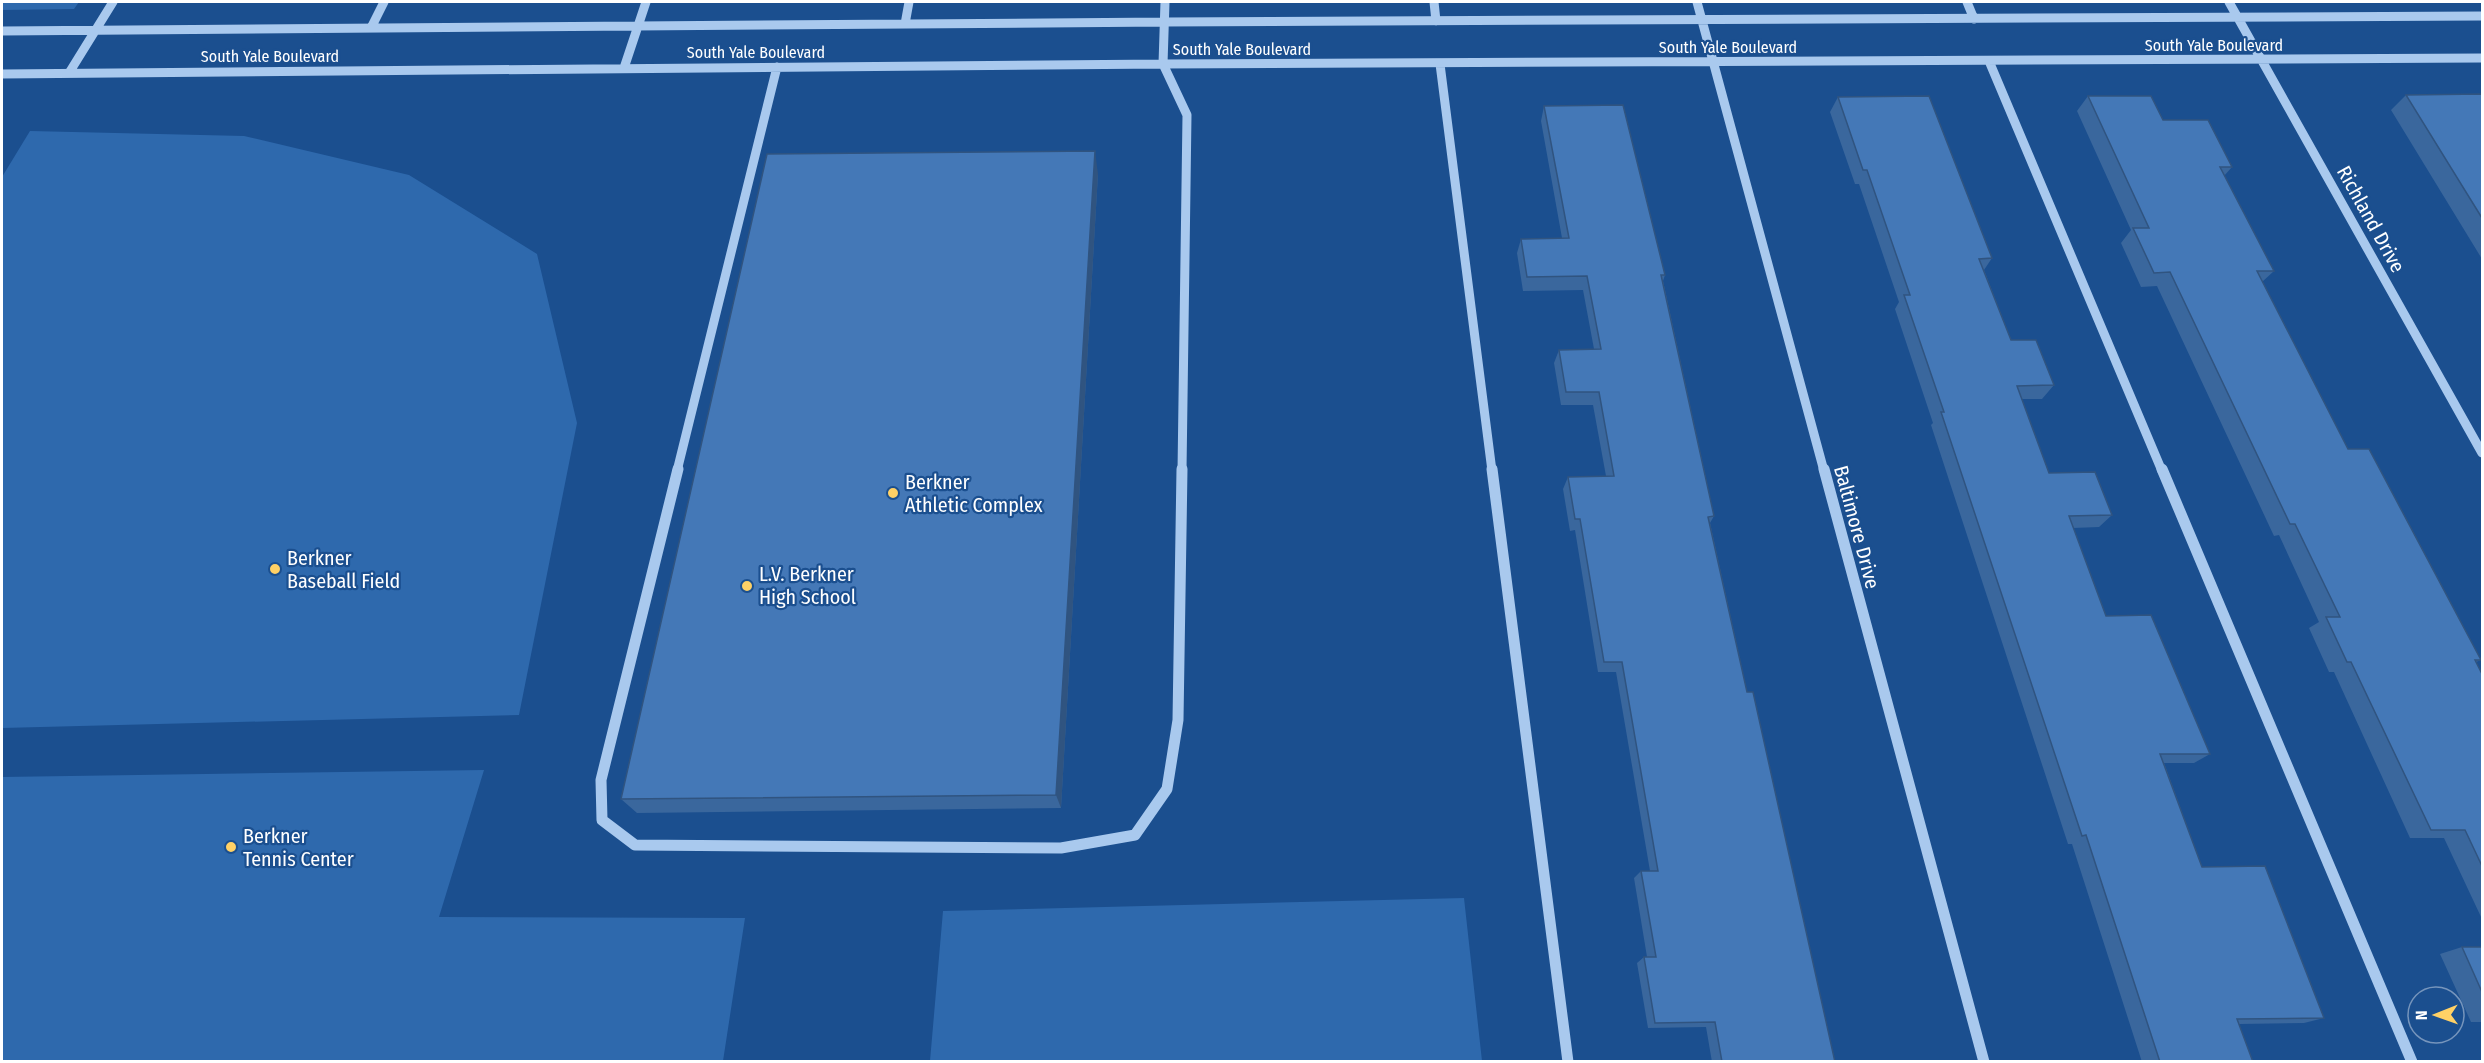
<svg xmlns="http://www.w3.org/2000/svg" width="2484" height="1063" font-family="'Fira Sans Condensed',sans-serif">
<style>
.green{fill:#2e69ad}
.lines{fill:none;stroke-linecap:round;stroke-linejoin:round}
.minor-far1{stroke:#a9c9ee;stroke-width:9}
.minor{stroke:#a9c9ee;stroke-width:11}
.wall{fill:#3a679d}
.shaded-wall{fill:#305480}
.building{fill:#4478b7;stroke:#305480;stroke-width:1.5}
.poi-dot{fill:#ffd166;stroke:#1b4f8f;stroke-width:2}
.labels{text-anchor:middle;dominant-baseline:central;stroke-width:4.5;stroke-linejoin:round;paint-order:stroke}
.far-street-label{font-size:16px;fill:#fff;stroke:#1b4f8f}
.street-label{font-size:20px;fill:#fff;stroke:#1b4f8f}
.poi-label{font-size:20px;fill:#fff;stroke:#1b4f8f;text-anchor:start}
</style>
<rect width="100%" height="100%" fill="#1b4f8f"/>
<path class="green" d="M2,2H79L74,9L2,10Z
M30,131L244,136L409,175L537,254L577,423L519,715L2,728V177Z
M484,770L439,917L745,918L723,1061H2V777Z
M1464,898L1482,1061H930L943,911Z"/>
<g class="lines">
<path class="minor-far1" d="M1165,2L1163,64L1187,115L1182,471
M1434,2L1436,21
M1697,2L1824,471
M1967,2L1974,19
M2229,2L2482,453
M905,24L909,2
M371,28L384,2
M2,31L1165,22L2482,16
M1989,61L2162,471
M1440,64L1492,471
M624,68L646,2
M69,73L113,2
M2,74L1163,64L2482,58
M677,471L777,67"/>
<path class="minor" d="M678,469L601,780L602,820L635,845L1061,848L1135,835L1167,789L1178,720L1182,469
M1492,469L1568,1062
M1824,469L1984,1062
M2162,469L2412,1062"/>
</g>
<path class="wall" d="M2482,94V259L2391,110L2406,95Z
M2088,96L2163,120L2232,167L2224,176L2274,271L2262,282L2348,449L2481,660L2476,662L2482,674V919L2444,838H2410L2334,672H2329L2309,628L2319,622L2279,535L2274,536L2157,286L2141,287L2121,243L2131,230L2077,111Z
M1838,97L1992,258L1984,270L2011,340L2054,385L2042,399H2021L2049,473L2112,515L2099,527L2073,528L2106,616L2210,754L2194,763H2164L2202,867L2324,1018L2304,1023L2239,1024L2253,1062H2142L2072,844H2068L1931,425L1933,423L1895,309L1899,302L1859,184H1855L1830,112Z
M1544,106L1665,275L1663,281L1714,516L1710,523L1747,692L1835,1062H1712L1706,1027L1648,1028L1637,963L1644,957H1647L1634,878L1641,871H1650L1616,672H1598L1575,530L1570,531L1563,489L1568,477L1606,476L1593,405H1561L1554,363L1559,350L1594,349L1583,290L1523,291L1517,253L1521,239L1562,238L1541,121Z
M1098,174L1061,808L637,813L621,799Z
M2462,947H2482V1022H2471L2440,954Z"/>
<path class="shaded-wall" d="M1095,151L1098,174L1061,808L1056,795Z"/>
<path class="building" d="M2482,94V218L2406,95Z
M1929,96L1992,258L1979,259L2011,340H2036L2054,385L2017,386L2049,473L2095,472L2112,515L2069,516L2106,616L2151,615L2210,754H2160L2202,867L2265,866L2324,1018L2237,1019L2253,1062H2160L2086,835L2082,836L1941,412H1944L1904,295H1910L1867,170H1863L1838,97Z
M2088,96H2151L2163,120H2208L2232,167H2220L2274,271H2257L2348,449H2369L2481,660H2475L2482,674V866L2465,830H2431L2351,662H2347L2326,617H2340L2295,524H2290L2170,272L2154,273L2133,228H2149Z
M1623,105L1665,275H1661L1714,516L1708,517L1747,692H1753L1835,1062H1722L1715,1022L1655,1023L1644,957H1656L1641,871H1658L1622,662H1604L1580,519H1575L1568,477L1614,476L1599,392H1566L1559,350L1601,349L1587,276L1527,277L1521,239L1569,238L1544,106Z
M1095,151L1056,795L621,799L767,154Z
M2462,947H2482V992Z"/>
<g class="poi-dot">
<circle cx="893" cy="493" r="6"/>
<circle cx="275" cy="569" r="6"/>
<circle cx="747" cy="586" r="6"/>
<circle cx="231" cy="847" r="6"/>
</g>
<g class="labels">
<g class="far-street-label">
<text x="2214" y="45">South Yale Boulevard</text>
<text x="1728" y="47">South Yale Boulevard</text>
<text x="1242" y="49">South Yale Boulevard</text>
<text x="756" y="52">South Yale Boulevard</text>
<text x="270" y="56">South Yale Boulevard</text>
</g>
<g class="street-label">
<text transform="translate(2371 219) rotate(61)">Richland Drive</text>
<text transform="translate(1857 527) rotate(75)">Baltimore Drive</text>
</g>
<g class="poi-label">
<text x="905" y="482">Berkner<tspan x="905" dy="23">Athletic Complex</tspan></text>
<text x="287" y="558">Berkner<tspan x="287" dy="23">Baseball Field</tspan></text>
<text x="759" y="574">L.V. Berkner<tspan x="759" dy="23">High School</tspan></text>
<text x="243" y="836">Berkner<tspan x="243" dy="23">Tennis Center</tspan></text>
</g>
</g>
<rect width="2484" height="1063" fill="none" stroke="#ffffff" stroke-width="6"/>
<g transform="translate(2436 1015) rotate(269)"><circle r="28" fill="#1b4f8f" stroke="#7695bc" stroke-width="1.5"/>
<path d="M0-4.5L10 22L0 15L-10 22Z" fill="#ffd166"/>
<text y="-9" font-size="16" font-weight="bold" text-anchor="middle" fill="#ffffff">N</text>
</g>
</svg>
